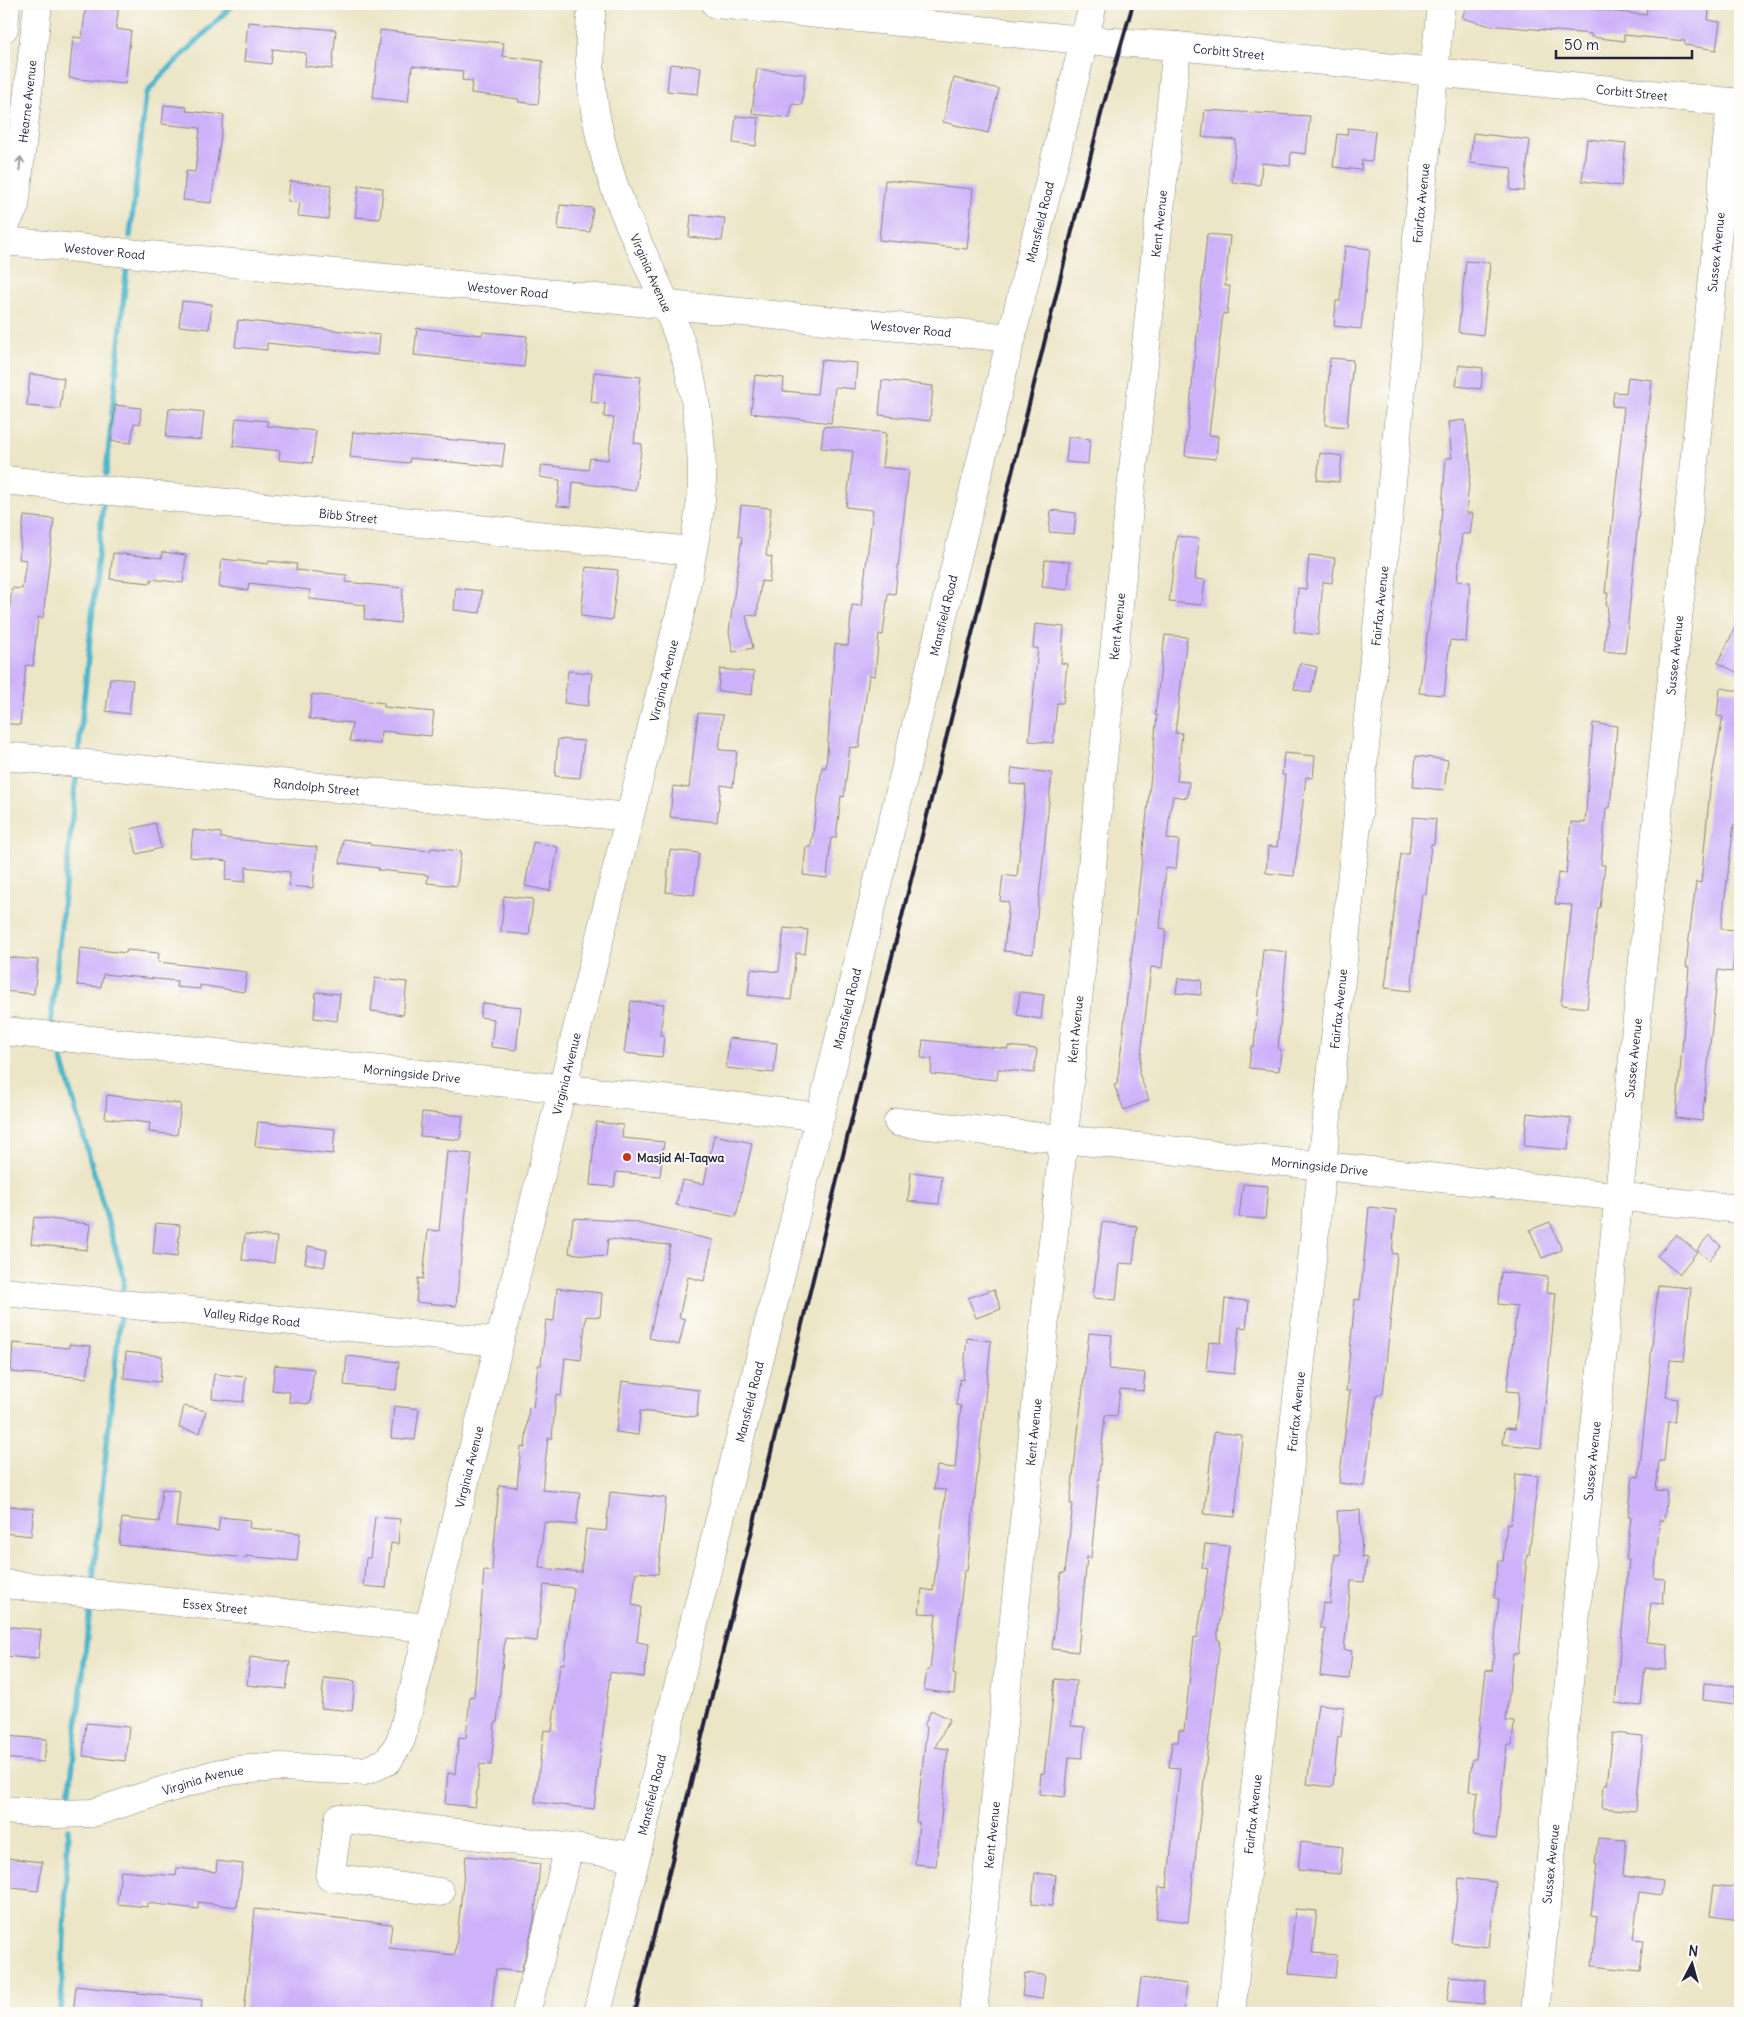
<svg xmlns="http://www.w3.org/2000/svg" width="1744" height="2017" font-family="Delius,sans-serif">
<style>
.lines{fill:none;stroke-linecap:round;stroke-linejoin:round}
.stream{stroke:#4db6ca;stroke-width:5.5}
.building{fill:#ceb2f9}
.minor-casing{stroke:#878480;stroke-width:29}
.major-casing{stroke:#878480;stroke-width:29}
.minor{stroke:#fff;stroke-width:28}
.major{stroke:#fff;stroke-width:28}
.rail{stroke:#22223b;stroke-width:4}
.oneway{stroke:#9c9ca7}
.poi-dot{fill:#c8321e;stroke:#fdfcf7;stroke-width:2}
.labels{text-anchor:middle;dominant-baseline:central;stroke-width:4;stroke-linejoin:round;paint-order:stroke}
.street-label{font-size:12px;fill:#22223b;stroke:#fdfcf7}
.poi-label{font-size:12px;font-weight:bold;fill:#22223b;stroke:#fdfcf7;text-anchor:start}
</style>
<rect width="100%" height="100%" fill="#fdfcf7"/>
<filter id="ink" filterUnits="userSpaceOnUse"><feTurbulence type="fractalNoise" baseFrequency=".02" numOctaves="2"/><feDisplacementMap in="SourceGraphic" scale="10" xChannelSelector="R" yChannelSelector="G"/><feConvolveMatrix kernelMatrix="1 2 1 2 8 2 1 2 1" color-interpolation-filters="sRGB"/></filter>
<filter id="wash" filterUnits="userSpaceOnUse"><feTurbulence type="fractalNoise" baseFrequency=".0096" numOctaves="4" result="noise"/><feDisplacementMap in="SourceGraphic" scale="20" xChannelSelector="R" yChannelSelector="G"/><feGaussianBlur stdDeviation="1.12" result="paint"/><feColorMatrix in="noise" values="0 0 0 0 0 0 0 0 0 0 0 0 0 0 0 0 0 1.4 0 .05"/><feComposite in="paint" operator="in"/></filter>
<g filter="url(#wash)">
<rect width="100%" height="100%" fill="#ece5c6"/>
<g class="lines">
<path class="stream" d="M130,236L146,94L160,77L234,4
M106,474L127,266
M79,749L103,504
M51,1022L76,779
M60,1053L124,1279L123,1288
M93,1578L120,1318
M69,1799L90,1608
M61,2013L68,1829"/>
</g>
<g id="blocks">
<path class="building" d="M86,4H119L116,29L131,31L125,84L69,78L73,37L82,38Z
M1467,4H1584V8L1646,15L1647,4H1710L1708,20L1720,22L1716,50L1685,45V41L1624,35V41L1591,37V34L1487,25L1462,18Z
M248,22L336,30L332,69L305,66L306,53L273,49L271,64L244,61Z
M380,30L416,34V35L504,43L502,56L543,61L538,104L518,102L519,99L471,93L472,81L462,80L463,71L412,66L408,102L373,98Z
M670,64L701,67L698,94L667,91Z
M757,69L805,74L802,105L792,104L790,118L752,114Z
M954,78L999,89L988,133L943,122Z
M164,105L187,107L186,111L224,115L211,203L183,200L186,171L195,172L200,128L162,124Z
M1205,110L1310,116L1306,154L1291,152L1290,166L1262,163L1260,185L1232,182L1236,140L1202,137Z
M736,116L759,118L756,146L733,143Z
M1348,128L1375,131L1372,161L1362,160L1361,170L1333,167L1337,134L1347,135Z
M1473,133L1530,140L1524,191L1510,190L1512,168L1470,163Z
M1587,139L1626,143L1621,186L1582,181Z
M885,180L973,189L967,249L879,240Z
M290,181L331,185L328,219L298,216L300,203L288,201Z
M359,185L383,188L380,219L355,217Z
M560,205L593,208L590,232L558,229Z
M691,215L725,218L722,241L689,237Z
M1207,234L1230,236L1225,286H1230L1227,314L1223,313L1209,435L1218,436L1216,459L1185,456Z
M1345,246L1370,249L1361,329L1334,326L1336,301H1340Z
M1466,261L1490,263L1483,335L1458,332Z
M182,301L212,304L209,329L179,326Z
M238,320L380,335L378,355L267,343V350L235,347Z
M417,328L482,335L483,332L527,336L524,367L414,355Z
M1330,358L1353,360L1347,427L1325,425Z
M821,360L857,363L855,389L835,387L831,423L751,413L755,375L784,378L783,391L817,394Z
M1459,365L1483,368L1481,389L1456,386Z
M594,372L641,377L634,443L642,444L635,491L573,482L571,507L557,506L560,480L540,477L542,465L588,470L590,458L608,460L614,418L604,417L605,404L591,402Z
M30,374L64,378L60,409L27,406Z
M1628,377L1652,380L1625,653L1604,651L1608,605H1606L1608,593H1605L1624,407L1612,406L1614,392L1626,393Z
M882,380L933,386L930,421L879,415Z
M115,405L141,408L140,424L134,423L131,443L111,441Z
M169,408L204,412L201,440L166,437Z
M236,418L268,421L267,426L316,431L312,463L279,460L280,451L233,446Z
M1465,420L1471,465L1466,513H1473L1470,534H1462L1457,581L1470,582L1466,642L1450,640L1444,695L1419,693L1438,557L1446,458H1452L1448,422Z
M824,426L886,433L882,467L909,470L895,594L888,593L883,635L879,634L875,676L869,675L859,748L850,747L844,797L841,796L836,838H831L827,878L803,875L806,847H811L822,767L826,768L835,644L848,646L852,605L861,606L873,510L846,507L853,451L821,448Z
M353,432L505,444L502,467L410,458L409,463L350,457Z
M1068,437L1090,439L1088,464L1066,462Z
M1320,453L1342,456L1339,482L1317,480Z
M741,505L771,508L766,556L772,557L769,582L761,581L757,616L746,615L753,648L733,652L729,632L742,537L738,536Z
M1051,510L1076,513L1074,534L1049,532Z
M24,516L54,519L43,618L38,617L33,666L26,665L20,725L4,723V639H6L12,588L22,589L26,560L19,559Z
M1177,536L1199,539L1195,579L1205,580L1202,605L1169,602Z
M162,552L186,555L183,583L151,579V583L110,579L113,553L162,558Z
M1309,555L1335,558L1332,583L1323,582L1318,635L1294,632L1298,588L1306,589Z
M222,559L268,564L269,561L297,564L296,570L347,575L346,582L403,588L400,623L364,619L365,605L309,599L310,590L249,583L248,590L219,587Z
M1045,560L1070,562L1068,590L1042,587Z
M586,567L618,570L612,620L581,616Z
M456,588L482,591L480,613L454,610Z
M1740,617V674L1718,663Z
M1035,624L1064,627L1061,663L1067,664L1063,703H1057L1053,743L1029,741L1038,648H1033Z
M1165,635L1187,637L1175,733H1182L1177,781L1189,782L1187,798L1173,796L1170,811L1167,839L1179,840L1176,869L1166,868L1160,928L1166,929L1162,968L1151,967L1139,1073L1149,1100L1124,1110L1114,1085L1117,1084L1123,1034L1152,766L1157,715H1155Z
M1300,663L1317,667L1311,693L1294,689Z
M720,669L754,672L752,695L718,691Z
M568,671L592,673L588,706L564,703Z
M110,678L133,680L129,714L106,711Z
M1720,688L1740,691V809L1739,825L1734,824L1721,929L1737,930L1732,972L1718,970L1702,1121L1676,1118L1689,967H1686L1689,938L1696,882L1701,883L1710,788L1723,717L1717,716Z
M312,694L384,703V707L434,712L431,736L381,731L380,744L350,741L352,723L309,719Z
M698,713L723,715L719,750L737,751L733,787L721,785L717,822L670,817L673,786L689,788Z
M1593,723L1617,726L1610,808H1606L1601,865H1605L1600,908H1598L1587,1008L1561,1005L1572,905L1555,904L1558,873L1566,874L1571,822L1585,823Z
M558,739L584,741L580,778L555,776Z
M1284,753L1315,756L1313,778L1306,777L1294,876L1266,873L1268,846L1277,847L1285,775H1282Z
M1416,756L1448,760L1444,790L1413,787Z
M1012,768L1052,773L1033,954L1004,951L1009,902L1000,901L1003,875L1017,877L1025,799L1026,785L1010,784Z
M1413,817L1436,819L1434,844H1431L1426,894H1422L1411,991L1385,988L1401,854H1409Z
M155,823L161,848L137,854L131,829Z
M193,830L221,833V838L317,847L313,888L289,886L290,872L246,867L245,882L225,880L228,861L190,857Z
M343,839L370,843V845L430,851L431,848L461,851L457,886L427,883L428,875L378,870L379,868L340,863Z
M533,842L558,847L550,891L525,886Z
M670,850L699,853L694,895L666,892Z
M504,896L533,899L529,935L501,932Z
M784,928L808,930L805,954L796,953L791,1000L748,995L751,969L779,972Z
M80,948L126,953L127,950L159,953L158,962L247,972L244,992L200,985V989L176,987L177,981L103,974L101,987L77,985Z
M1263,949L1287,952L1278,1049L1281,1050L1279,1071L1249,1068L1251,1047H1254Z
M6,957L38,960L34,994L4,991Z
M375,978L407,982L403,1015L371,1011Z
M1178,978L1202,980L1201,995L1176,993Z
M316,992L340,994L337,1021L314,1018Z
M1020,992L1044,995L1041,1019L1017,1015Z
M631,1001L664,1004L660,1035H664L662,1057L624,1053Z
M482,1003L521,1007L516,1050L491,1047L494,1019L480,1017Z
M729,1038L777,1043L774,1073L726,1068Z
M923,1040L1008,1049V1046L1037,1049L1034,1073L998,1069L997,1080L931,1074L932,1059L921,1058Z
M107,1095L181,1104L177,1135L149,1132L150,1123L105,1118Z
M422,1112L463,1116L460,1140L420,1136Z
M1527,1113L1571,1118L1568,1150L1524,1146Z
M258,1122L335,1129L333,1154L255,1146Z
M596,1122L623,1125L622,1138L664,1142L660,1176L616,1172L614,1187L590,1185Z
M714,1135L752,1143L736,1217L676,1205L682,1180L704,1184Z
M447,1151L472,1154L456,1306L416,1302L418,1278L423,1279L428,1230L439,1231Z
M911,1172L942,1176L939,1204L908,1201Z
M1243,1184L1268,1186L1265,1219L1239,1217Z
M1369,1207L1396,1210L1392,1253L1397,1254L1383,1394H1377L1364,1486L1339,1483L1350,1391H1346L1355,1299L1360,1300Z
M34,1217L90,1224L87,1250L31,1244Z
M573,1218L633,1222L713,1240L704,1281L688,1277L679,1318L685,1319L679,1345L649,1338L670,1245L608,1239L606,1257L569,1253Z
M1102,1222L1137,1226L1133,1264L1120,1263L1116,1300L1093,1298Z
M1550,1222L1562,1250L1542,1258L1530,1230Z
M156,1223L180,1225L177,1257L153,1254Z
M245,1234L277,1237L274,1263L242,1260Z
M1676,1234L1697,1252L1679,1274L1657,1256Z
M1709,1235L1721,1246L1709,1260L1697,1250Z
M308,1246L327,1250L324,1267L305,1263Z
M1501,1272L1548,1277L1546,1292L1556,1293L1541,1448L1503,1444L1505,1428L1515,1429L1519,1392L1507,1391L1517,1306L1498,1304Z
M1658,1285L1691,1288L1684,1361L1670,1360L1666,1397L1678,1399L1675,1422H1668L1664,1461H1659L1656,1490L1667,1491L1664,1521L1660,1520L1654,1578L1665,1579L1663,1604L1651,1603L1646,1642L1668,1644L1666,1670L1645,1668L1641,1706L1615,1703L1629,1560H1626L1631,1517H1628L1633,1476L1639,1477Z
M557,1288L602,1293L600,1317L586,1316L581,1360L565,1358L561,1396L556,1395L552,1438H548L542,1490L580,1493L576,1525L544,1522L539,1568L581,1572L586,1529L606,1531L610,1492L666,1498L658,1574L636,1572L632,1605L641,1607L637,1642L648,1644L644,1677L610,1672L594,1809L535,1802L544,1730L552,1731L560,1664H564L574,1588L544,1585L537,1641L505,1638L497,1723H495L491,1765L480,1764L475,1807L445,1804L448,1773L455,1774L459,1737L466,1738L470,1696L474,1697L484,1570L492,1571L499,1485L517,1487L521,1447L525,1448L529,1407L533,1408L538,1365H541L546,1320L554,1321Z
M994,1289L1001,1309L976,1318L968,1298Z
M1225,1299L1249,1301L1246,1328L1239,1327L1234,1374L1206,1371L1209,1342L1221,1343Z
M1089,1333L1112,1335L1109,1369L1145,1373L1143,1391L1120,1389L1117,1416L1105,1415L1091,1558L1087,1557L1078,1652L1052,1649L1061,1573H1065L1073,1504H1070Z
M967,1338L991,1341L967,1571H964L959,1617L953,1673L956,1674L954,1694L924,1690L927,1670H930L936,1614L919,1613L922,1589L933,1591L946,1490L934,1489L937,1466L955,1468L961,1406L956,1405L960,1379L963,1380Z
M13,1343L69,1348V1344L91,1346L87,1378L11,1372Z
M126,1352L162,1356L160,1382L124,1378Z
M347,1356L399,1362L396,1390L344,1385Z
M275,1365L314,1369L310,1404L289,1402L290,1392L272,1390Z
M214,1374L246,1377L243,1402L212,1399Z
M622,1381L699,1390L697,1417L640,1411L638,1435L616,1432Z
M184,1406L206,1411L200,1433L179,1428Z
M394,1406L419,1409L415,1440L391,1438Z
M1214,1432L1242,1435L1235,1517L1204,1514Z
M1516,1474L1538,1476L1529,1555H1527L1518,1654H1513L1506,1721L1514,1722L1512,1745H1507L1496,1839L1473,1836L1478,1792L1469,1791L1472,1759H1476L1486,1670L1492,1671L1499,1599L1494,1598L1498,1561H1503L1507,1523L1511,1524Z
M162,1489L180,1491L176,1526L218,1531L220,1517L250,1520L249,1528L300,1533L297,1561L246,1556V1558L119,1545L122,1518L159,1522Z
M4,1505L34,1509L31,1536L4,1533Z
M1360,1510L1362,1557L1367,1558L1364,1582L1351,1581L1344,1650L1352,1651L1349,1679L1320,1676L1325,1628H1320L1323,1603L1330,1604L1335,1554L1340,1555L1337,1511Z
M375,1517L400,1519L398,1544L391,1543L386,1588L363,1586L366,1558H370Z
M1205,1544L1229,1546L1217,1640H1220L1188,1922L1156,1918L1159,1887L1167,1888L1180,1768L1169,1767L1172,1742H1178L1179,1730L1184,1731L1194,1637L1197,1638L1208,1569L1202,1568Z
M4,1626L41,1630L38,1659L4,1656Z
M250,1657L290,1662L286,1689L247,1685Z
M324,1678L355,1681L352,1711L321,1708Z
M1055,1679L1076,1681L1071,1726L1085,1727L1082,1758L1069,1757L1065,1797L1039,1794L1041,1773H1044Z
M1704,1683L1736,1686L1734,1704L1703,1700Z
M1318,1704L1344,1707L1341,1737L1338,1736L1333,1787L1307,1784Z
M931,1710L950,1719L935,1747L948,1749L936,1866L915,1864L919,1822H916L927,1727L924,1726Z
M86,1723L129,1727L125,1761L83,1756Z
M1613,1733L1643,1736L1636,1811L1602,1808L1604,1785H1607Z
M4,1736L47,1739L44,1762L4,1758Z
M1598,1838L1626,1840L1623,1876L1663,1881L1661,1895L1639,1892L1633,1939L1644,1940L1640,1971L1592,1966L1597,1916L1591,1915L1597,1865L1595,1864Z
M1301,1842L1343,1847L1340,1874L1298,1870Z
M466,1856L540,1864L534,1921L521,1972L496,1969L491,2013H244L255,1909L392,1924L389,1948L455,1955Z
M7,1858L42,1862L38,1891L4,1887Z
M217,1861L243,1864L237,1907L198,1902V1909L147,1903V1907L117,1904L121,1871L176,1876L177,1868L216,1872Z
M1035,1873L1056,1875L1052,1906L1032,1904Z
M1459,1878L1496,1882L1489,1947L1451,1943Z
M1714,1885L1740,1888V1920L1710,1916Z
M1295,1909L1317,1911L1312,1953L1337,1955L1335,1978L1289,1974Z
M1025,1973L1045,1975L1042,1999L1022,1996Z
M1450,1976L1486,1980L1484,2004L1447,2001Z
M1141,1978L1187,1984L1183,2013H1151V2011L1137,2009Z
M76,1986L202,2000L201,2013H73Z"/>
</g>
</g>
<g filter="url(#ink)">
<use href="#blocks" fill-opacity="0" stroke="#878480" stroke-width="1"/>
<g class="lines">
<g class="minor-casing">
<g id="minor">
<path id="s1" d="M716,4L1083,40L1177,46L1740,103"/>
<path id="s2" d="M4,241L1012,338"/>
<path id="s3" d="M4,480L692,551"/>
<path id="s4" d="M4,756L629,817"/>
<path id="s5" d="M4,1031L740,1107L820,1117"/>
<path id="s6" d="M898,1122L1740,1209"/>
<path id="s7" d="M4,1292L499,1342"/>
<path id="s8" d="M4,1584L428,1628"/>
<path id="s9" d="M4,1810L56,1814L92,1813L215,1774L237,1770L280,1767L365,1771L388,1761L401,1740L684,597C690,565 697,532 701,500C705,458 696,387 682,346C667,301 644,258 625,214C597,148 584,75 592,4"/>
<path d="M440,1892L330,1877L339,1818L635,1856"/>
<path d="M526,2013L569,1848"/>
<path id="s10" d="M973,2013L1177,46"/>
<path id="s11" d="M1231,2013L1322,1166L1441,4"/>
<path id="s12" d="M1535,2013L1731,102"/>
</g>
</g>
<g class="major-casing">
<g id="major">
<path d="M4,28L6,4"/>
<path id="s13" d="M4,227L15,206L38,4"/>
<path id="s14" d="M597,2013L820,1117L1093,4"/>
</g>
</g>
<use href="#minor" class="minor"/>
<use href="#major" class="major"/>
<path class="rail" d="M635,2013L852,1118L1102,110L1133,4"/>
</g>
<defs><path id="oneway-shaft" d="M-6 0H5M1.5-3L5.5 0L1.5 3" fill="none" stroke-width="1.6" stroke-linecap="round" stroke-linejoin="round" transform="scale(1.25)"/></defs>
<use class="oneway" href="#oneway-shaft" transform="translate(20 164) rotate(-84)"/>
</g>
<circle class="poi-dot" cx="627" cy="1157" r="5"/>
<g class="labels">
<g class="street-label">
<text stroke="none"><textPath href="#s1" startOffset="515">Corbitt Street</textPath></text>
<text stroke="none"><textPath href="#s1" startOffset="920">Corbitt Street</textPath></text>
<text stroke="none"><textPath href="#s13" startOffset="129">Hearne Avenue</textPath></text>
<text stroke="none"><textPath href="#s11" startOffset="1820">Fairfax Avenue</textPath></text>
<text stroke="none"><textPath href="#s14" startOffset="1845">Mansfield Road</textPath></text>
<text stroke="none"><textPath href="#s10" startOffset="1799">Kent Avenue</textPath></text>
<text stroke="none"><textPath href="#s2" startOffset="101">Westover Road</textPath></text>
<text stroke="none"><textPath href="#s12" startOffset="1770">Sussex Avenue</textPath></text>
<text transform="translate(651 273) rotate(66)">Virginia Avenue</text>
<text stroke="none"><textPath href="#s2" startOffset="506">Westover Road</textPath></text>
<text stroke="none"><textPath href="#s2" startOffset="911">Westover Road</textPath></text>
<text stroke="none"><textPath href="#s3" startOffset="346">Bibb Street</textPath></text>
<text stroke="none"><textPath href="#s11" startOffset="1415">Fairfax Avenue</textPath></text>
<text stroke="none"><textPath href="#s14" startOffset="1440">Mansfield Road</textPath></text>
<text stroke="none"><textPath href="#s10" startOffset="1394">Kent Avenue</textPath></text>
<text stroke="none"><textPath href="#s12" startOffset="1365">Sussex Avenue</textPath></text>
<text stroke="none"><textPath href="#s9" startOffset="1509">Virginia Avenue</textPath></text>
<text stroke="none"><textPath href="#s4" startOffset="314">Randolph Street</textPath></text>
<text stroke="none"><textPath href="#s14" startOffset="1035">Mansfield Road</textPath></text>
<text stroke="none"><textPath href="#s11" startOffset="1010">Fairfax Avenue</textPath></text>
<text stroke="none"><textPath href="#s10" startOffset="989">Kent Avenue</textPath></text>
<text stroke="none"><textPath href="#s12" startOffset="960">Sussex Avenue</textPath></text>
<text stroke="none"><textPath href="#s9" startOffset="1104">Virginia Avenue</textPath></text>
<text stroke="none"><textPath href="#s5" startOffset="410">Morningside Drive</textPath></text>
<text stroke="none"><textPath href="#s6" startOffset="424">Morningside Drive</textPath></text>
<text stroke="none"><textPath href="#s7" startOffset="249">Valley Ridge Road</textPath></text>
<text stroke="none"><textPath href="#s14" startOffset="630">Mansfield Road</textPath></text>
<text stroke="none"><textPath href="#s11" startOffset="605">Fairfax Avenue</textPath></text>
<text stroke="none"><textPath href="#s10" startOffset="584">Kent Avenue</textPath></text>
<text stroke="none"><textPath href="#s12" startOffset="555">Sussex Avenue</textPath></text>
<text stroke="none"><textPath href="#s9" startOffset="699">Virginia Avenue</textPath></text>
<text stroke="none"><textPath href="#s8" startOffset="212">Essex Street</textPath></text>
<text stroke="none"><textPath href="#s9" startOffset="204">Virginia Avenue</textPath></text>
<text stroke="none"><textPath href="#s14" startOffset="225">Mansfield Road</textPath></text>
<text stroke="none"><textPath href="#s11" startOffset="200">Fairfax Avenue</textPath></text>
<text stroke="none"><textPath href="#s10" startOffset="179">Kent Avenue</textPath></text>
<text stroke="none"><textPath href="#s12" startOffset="150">Sussex Avenue</textPath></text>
</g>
<g class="poi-label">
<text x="637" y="1157">Masjid Al-Taqwa</text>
</g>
</g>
<rect width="1744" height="2017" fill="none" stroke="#fdfcf7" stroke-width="20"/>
<g transform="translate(1692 1964) rotate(6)" stroke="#fdfcf7" stroke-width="4" paint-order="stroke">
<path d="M0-4L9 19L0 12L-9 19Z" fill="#22223b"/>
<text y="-8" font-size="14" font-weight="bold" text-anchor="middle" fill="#22223b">N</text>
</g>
<path d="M1556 50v8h136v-8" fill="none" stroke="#22223b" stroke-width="2.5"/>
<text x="1564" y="50" font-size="15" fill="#22223b" stroke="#fdfcf7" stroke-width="4" paint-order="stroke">50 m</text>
</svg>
